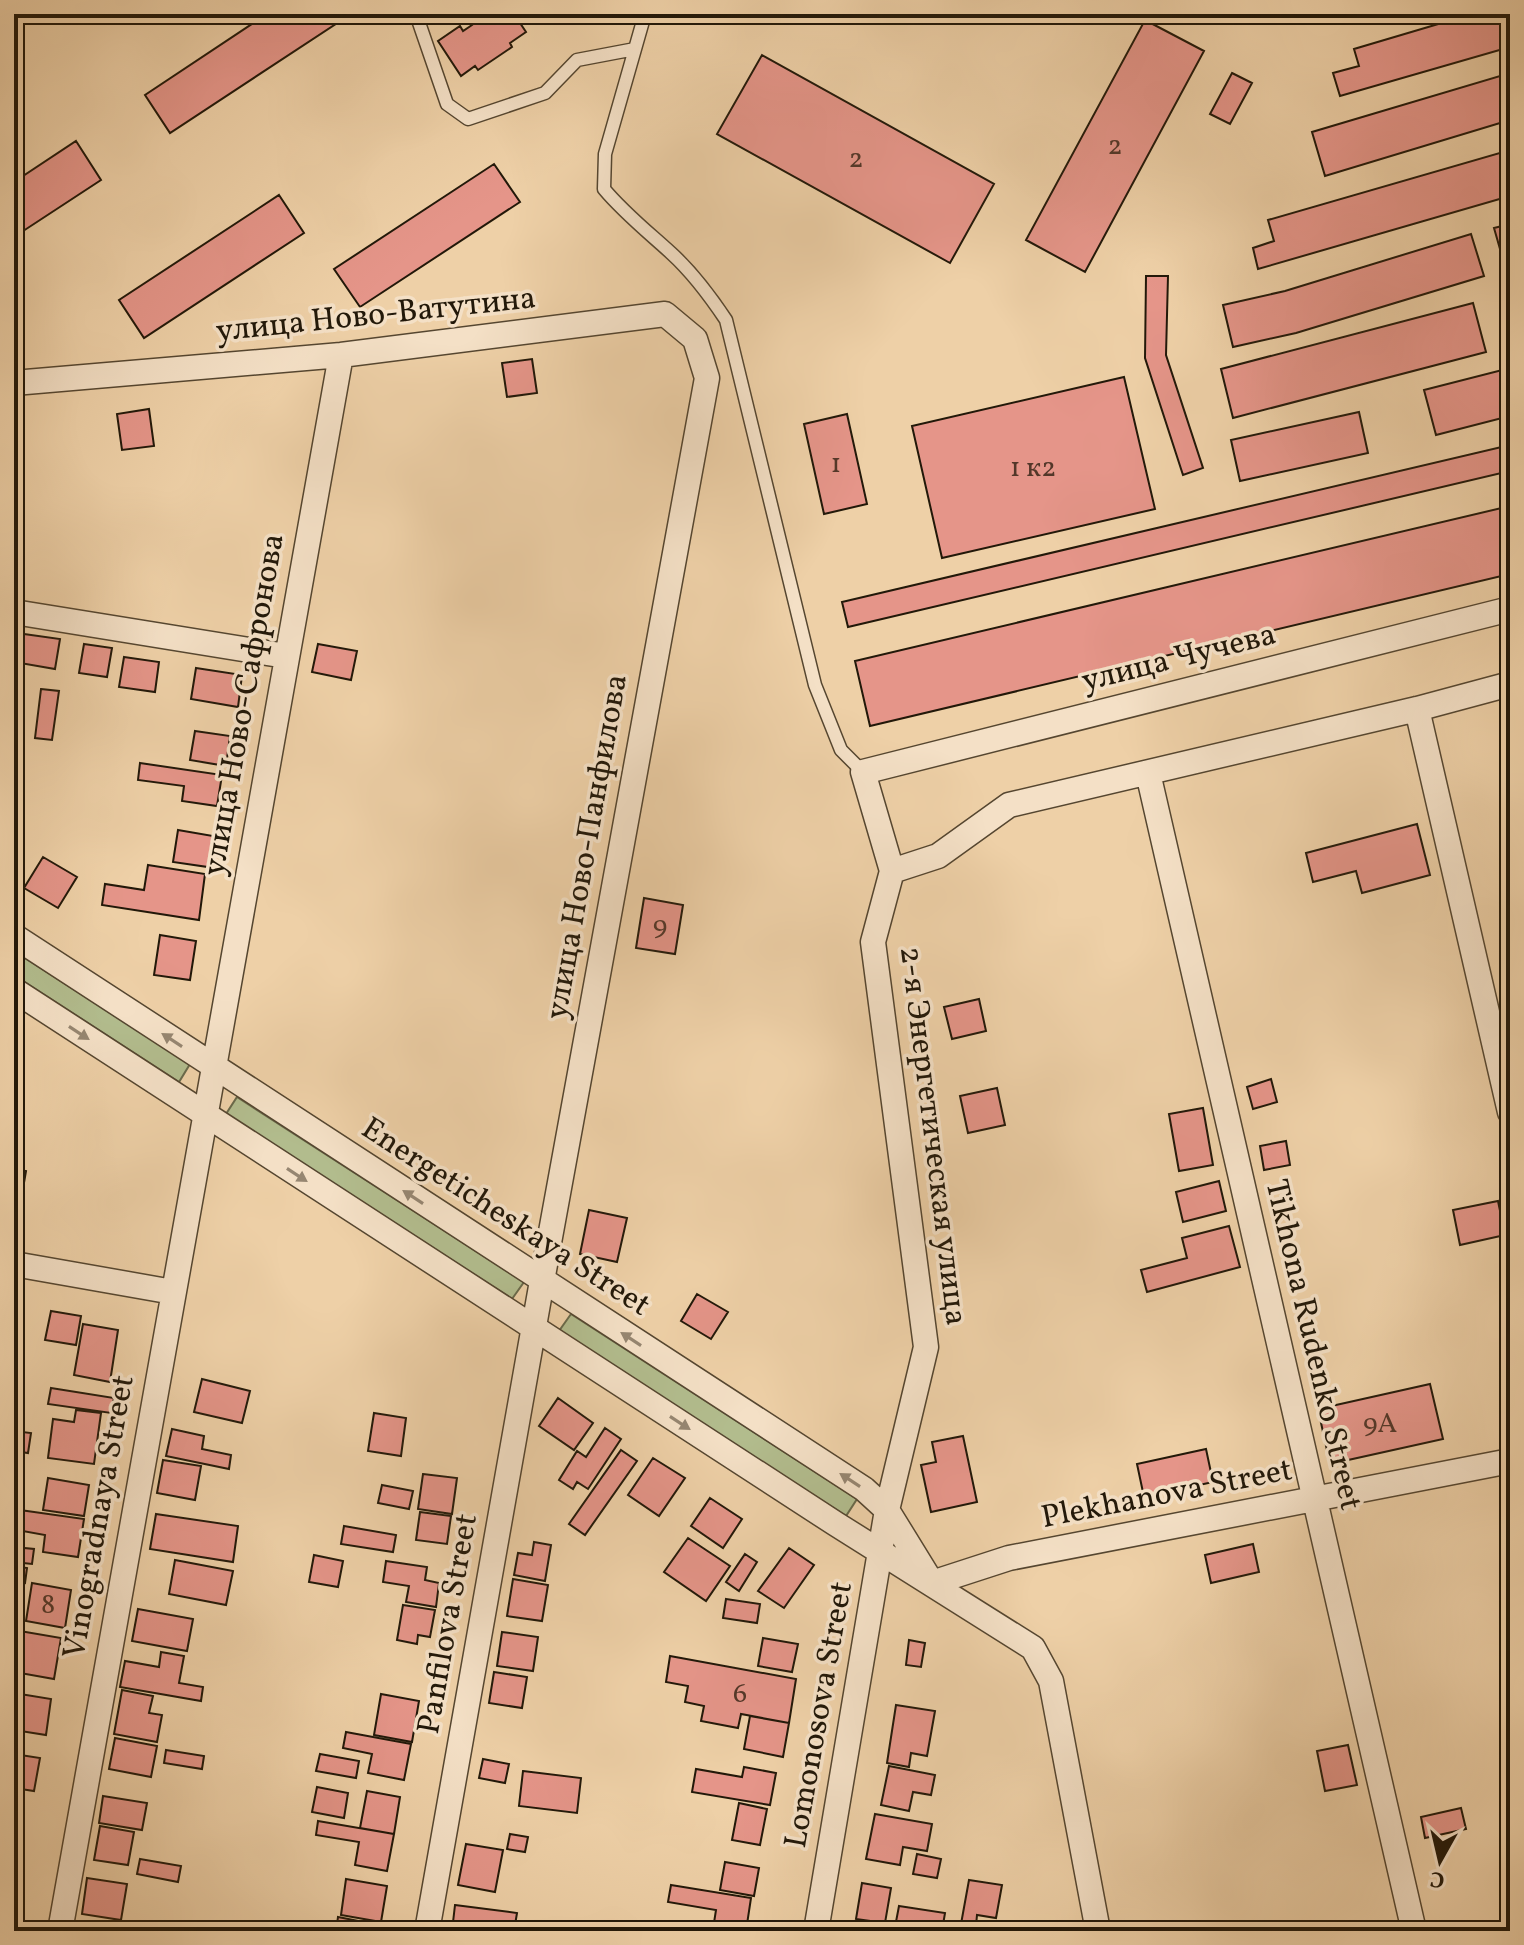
<svg xmlns="http://www.w3.org/2000/svg" width="1524" height="1945" font-family="Vollkorn,serif">
<style>
.green{fill:#b2bc8d;stroke:#6a6a4b;stroke-width:2}
.building{fill:#e59589;stroke:#221809;stroke-width:2}
.lines{fill:none;stroke-linecap:round;stroke-linejoin:round}
.service-casing{stroke:#554630;stroke-width:15}
.minor-casing{stroke:#554630;stroke-width:27}
.service{stroke:#f4e0c6;stroke-width:12}
.minor{stroke:#f4e0c6;stroke-width:24}
.oneway{fill:#968671}
.labels{text-anchor:middle;dominant-baseline:central;stroke-width:7;stroke-linejoin:round;paint-order:stroke}
.number-label{font-size:28px;fill:#533729}
.street-label{font-size:32px;fill:#221809;stroke:#f4e0c6}
</style>
<rect width="100%" height="100%" fill="#eed0a7"/>
<filter id="stains"><feTurbulence type="fractalNoise" baseFrequency=".0025" numOctaves="4"/><feColorMatrix values="0 0 0 0 .2 0 0 0 0 .09 0 0 0 0 .02 0 0 0 .5 -.17"/></filter>
<radialGradient id="worn" r=".72"><stop offset=".6" stop-color="#630" stop-opacity="0"/><stop offset="1" stop-color="#630" stop-opacity=".3"/></radialGradient>
<path class="green" d="M14,951L190,1064L179,1082L14,975Z
M237,1097L524,1282L512,1299L226,1114Z
M571,1314L857,1499L846,1516L559,1331Z"/>
<path class="building" d="M267,14H351L170,133L145,95Z
M465,14H514L526,32L510,43L512,47L478,70L475,66L461,76L438,41L460,26L463,31L472,25Z
M1472,14H1510V47L1340,96L1333,73L1359,66L1354,49Z
M1145,20L1204,51L1085,272L1026,240Z
M762,55L994,184L950,263L717,134Z
M1232,73L1252,83L1230,124L1210,114Z
M1510,73V120L1325,176L1312,132Z
M76,141L101,180L14,237V182Z
M1510,150V196L1258,269L1253,248L1274,241L1268,220Z
M494,164L520,202L360,307L334,269Z
M279,195L304,233L144,338L119,300Z
M1510,224V268L1506,270L1494,228Z
M1471,234L1484,276L1296,333L1233,347L1223,305L1285,291Z
M1146,276H1168L1166,355L1203,468L1183,475L1145,358Z
M1473,303L1486,352L1233,418L1221,369Z
M532,359L537,393L507,397L502,363Z
M1510,368V416L1436,435L1424,390Z
M1124,377L1155,509L942,558L912,426Z
M149,409L154,446L122,450L117,414Z
M1359,412L1368,453L1240,481L1231,440Z
M847,414L867,504L824,514L804,424Z
M1510,445V471L848,627L842,602Z
M1510,506V574L870,726L855,661Z
M24,634L60,639L55,669L20,663Z
M84,644L112,648L107,677L79,673Z
M318,644L357,651L351,680L312,672Z
M124,657L159,662L155,692L119,687Z
M196,668L242,675L238,707L191,699Z
M41,689L59,691L52,740L35,738Z
M195,731L230,736L226,766L190,760Z
M140,763L222,775L217,806L182,801L184,786L138,780Z
M1417,824L1430,875L1362,893L1356,871L1313,882L1306,853Z
M178,830L213,836L208,867L173,862Z
M43,857L77,877L58,908L24,888Z
M148,865L205,874L199,920L102,905L105,884L144,890Z
M644,898L683,905L675,954L636,948Z
M160,935L196,941L190,980L154,975Z
M979,999L986,1031L952,1039L944,1007Z
M1271,1079L1277,1102L1253,1109L1247,1087Z
M997,1088L1005,1125L968,1133L960,1096Z
M1203,1108L1213,1165L1179,1171L1169,1114Z
M1286,1141L1290,1165L1264,1170L1260,1146Z
M14,1169L26,1171L18,1218L14,1217Z
M1219,1181L1226,1211L1183,1222L1176,1192Z
M1498,1201L1505,1235L1460,1245L1453,1210Z
M589,1210L627,1218L617,1262L580,1254Z
M1229,1226L1240,1267L1147,1292L1141,1270L1187,1258L1182,1238Z
M697,1294L728,1312L711,1339L681,1321Z
M51,1311L81,1316L76,1345L45,1340Z
M83,1324L118,1330L110,1382L74,1375Z
M202,1379L250,1391L242,1423L194,1412Z
M1430,1384L1443,1439L1330,1464L1318,1409Z
M51,1388L114,1398L111,1413L48,1404Z
M558,1398L593,1423L574,1450L539,1426Z
M76,1410L101,1413L94,1464L48,1458L53,1419L74,1422Z
M374,1413L406,1418L401,1456L368,1451Z
M605,1428L621,1439L588,1489L577,1482L573,1489L559,1480L577,1451L586,1457Z
M172,1429L204,1436L202,1449L231,1455L229,1469L166,1456Z
M14,1431L31,1433L28,1453L14,1451Z
M963,1436L977,1502L931,1512L921,1465L936,1462L932,1442Z
M1206,1449L1213,1482L1144,1497L1137,1464Z
M621,1450L637,1461L585,1535L569,1524Z
M653,1458L685,1478L659,1516L628,1495Z
M163,1460L201,1466L195,1500L157,1493Z
M423,1474L457,1478L452,1514L418,1509Z
M48,1478L89,1485L84,1516L43,1510Z
M382,1485L413,1491L409,1509L378,1503Z
M710,1498L742,1519L723,1548L691,1526Z
M20,1510L84,1519L78,1557L43,1552L45,1535L17,1530Z
M420,1512L451,1516L447,1544L416,1540Z
M156,1514L238,1526L233,1562L150,1549Z
M344,1526L396,1535L393,1552L341,1544Z
M688,1538L730,1566L706,1601L664,1572Z
M534,1542L551,1545L545,1581L514,1575L518,1553L532,1555Z
M1253,1544L1259,1572L1211,1583L1205,1555Z
M14,1547L34,1549L32,1564L14,1562Z
M789,1548L814,1565L784,1608L758,1591Z
M745,1554L757,1562L739,1591L726,1582Z
M314,1555L343,1561L338,1587L309,1582Z
M175,1560L233,1571L226,1605L169,1594Z
M386,1561L427,1567L425,1580L439,1583L436,1607L406,1602L409,1586L383,1582Z
M14,1566L27,1568L25,1583L14,1581Z
M513,1579L548,1585L542,1621L507,1616Z
M32,1583L71,1590L65,1628L26,1621Z
M726,1599L760,1604L757,1623L723,1618Z
M403,1605L435,1610L430,1637L418,1635L417,1644L397,1640Z
M138,1609L193,1619L187,1651L132,1641Z
M14,1630L61,1638L54,1679L20,1673L23,1658L14,1656Z
M502,1632L538,1637L533,1671L497,1666Z
M763,1638L798,1644L792,1672L758,1666Z
M909,1640L925,1643L921,1667L906,1665Z
M161,1652L184,1656L179,1683L203,1687L201,1701L120,1687L125,1661L159,1667Z
M670,1656L796,1679L789,1723L741,1714L738,1728L701,1721L704,1706L685,1702L688,1686L666,1682Z
M494,1672L527,1677L522,1708L489,1703Z
M122,1690L153,1696L149,1713L162,1715L157,1742L114,1734Z
M14,1693L51,1699L46,1735L14,1730Z
M381,1694L419,1701L412,1742L374,1735Z
M896,1705L935,1711L927,1756L911,1753L909,1767L887,1763Z
M750,1716L789,1723L783,1757L744,1749Z
M346,1732L411,1744L404,1780L368,1773L372,1754L343,1748Z
M115,1738L157,1746L151,1777L109,1769Z
M1348,1745L1357,1785L1325,1791L1317,1751Z
M166,1750L204,1756L202,1769L164,1763Z
M14,1754L40,1758L34,1791L14,1788Z
M320,1754L359,1761L356,1778L316,1771Z
M483,1759L509,1764L505,1783L479,1778Z
M889,1766L935,1775L931,1795L913,1792L909,1811L881,1805Z
M744,1767L776,1773L770,1805L692,1792L696,1769L742,1777Z
M523,1771L581,1778L577,1813L519,1806Z
M317,1787L348,1793L344,1818L312,1812Z
M367,1791L400,1797L394,1834L360,1828Z
M103,1796L147,1803L142,1830L99,1823Z
M739,1803L767,1809L760,1845L732,1840Z
M1461,1808L1466,1829L1425,1838L1421,1817Z
M875,1814L932,1824L927,1851L903,1847L900,1865L866,1859Z
M318,1821L394,1834L387,1871L355,1865L359,1842L316,1835Z
M100,1826L134,1832L128,1865L94,1860Z
M510,1834L528,1837L525,1852L507,1849Z
M466,1844L503,1850L495,1892L458,1885Z
M917,1854L941,1859L937,1878L913,1874Z
M140,1859L181,1866L178,1882L137,1874Z
M725,1862L759,1868L754,1896L720,1890Z
M87,1878L127,1884L121,1920L82,1914Z
M346,1879L387,1886L381,1922L341,1915Z
M969,1880L1002,1885L996,1918L977,1915L976,1926L961,1924Z
M862,1883L891,1888L885,1923L856,1919Z
M671,1885L751,1898L746,1931L713,1929L716,1910L668,1902Z
M455,1905L517,1913L514,1931H452Z
M899,1906L945,1913L942,1931L895,1927Z
M338,1917L379,1925L378,1931H336Z"/>
<g class="lines">
<g class="service-casing">
<path id="service" d="M416,14L447,104L468,119L545,93L577,60L635,49L645,14
M635,49L605,154L604,189C624,213 648,232 671,253C693,273 710,296 726,320L815,685L841,750L863,772"/>
</g>
<g class="minor-casing">
<path id="minor" d="M14,383L341,355L665,314L695,339L707,378L542,1281L427,1931
M14,612L286,656
M1417,709L1510,1112
M1148,773L1414,1931
M892,871L938,856L1009,805L1417,709L1510,684
M14,936L864,1489L887,1510L932,1583L1009,1558L1510,1461
M14,990L836,1524L1033,1648L1051,1681L1098,1931
M14,1264L173,1292
M60,1931L341,355
M816,1931L887,1510L926,1347L873,942L892,871L863,772L1510,609"/>
</g>
<use href="#service" class="service"/>
<use href="#minor" class="minor"/>
</g>
<defs><path id="oneway-solid" d="M-6-.8H1V-3.2L6.5 0L1 3.2V.8H-6Z" transform="scale(2)"/></defs>
<g class="oneway">
<use href="#oneway-solid" transform="translate(79 1033) rotate(33)"/>
<use href="#oneway-solid" transform="translate(172 1040) rotate(-147)"/>
<use href="#oneway-solid" transform="translate(297 1175) rotate(33)"/>
<use href="#oneway-solid" transform="translate(413 1197) rotate(-147)"/>
<use href="#oneway-solid" transform="translate(631 1339) rotate(-147)"/>
<use href="#oneway-solid" transform="translate(680 1423) rotate(33)"/>
<use href="#oneway-solid" transform="translate(850 1480) rotate(-147)"/>
</g>
<g class="labels">
<g class="number-label">
<text x="1115" y="146">2</text>
<text x="856" y="159">2</text>
<text x="836" y="464">1</text>
<text x="1033" y="468">1 к2</text>
<text x="660" y="926">9</text>
<text x="1380" y="1424">9А</text>
<text x="48" y="1605">8</text>
<text x="740" y="1694">6</text>
</g>
<g class="street-label">
<text transform="translate(376 316) rotate(-6)">улица Ново-Ватутина</text>
<text transform="translate(1179 659) rotate(-14)">улица Чучева</text>
<text transform="translate(245 705) rotate(-80)">улица Ново-Сафронова</text>
<text transform="translate(588 847) rotate(-80)">улица Ново-Панфилова</text>
<text transform="translate(932 1136) rotate(83)">2-я Энергетическая улица</text>
<text transform="translate(505 1218) rotate(33)">Energeticheskaya Street</text>
<text transform="translate(1312 1345) rotate(77)">Tikhona Rudenko Street</text>
<text transform="translate(1167 1495) rotate(-11)">Plekhanova Street</text>
<text transform="translate(100 1517) rotate(-80)">Vinogradnaya Street</text>
<text transform="translate(449 1624) rotate(-80)">Panfilova Street</text>
<text transform="translate(820 1715) rotate(-80)">Lomonosova Street</text>
</g>
</g>
<rect width="1524" height="1945" fill="none" stroke="#eed0a7" stroke-width="48"/>
<rect x="16" y="16" width="1492" height="1913" fill="none" stroke="#221809" stroke-width="4"/>
<rect x="24" y="24" width="1476" height="1897" fill="none" stroke="#221809" stroke-width="2"/>
<g transform="translate(1440 1861) rotate(188)" stroke="#f4e0c6" stroke-width="6" paint-order="stroke">
<path d="M0-6L14 30L0 20L-14 30Z" fill="#221809"/>
<text y="-12" font-size="22" font-weight="bold" text-anchor="middle" fill="#221809">С</text>
</g>
<rect width="100%" height="100%" filter="url(#stains)"/>
<rect width="100%" height="100%" fill="url(#worn)"/>
</svg>
